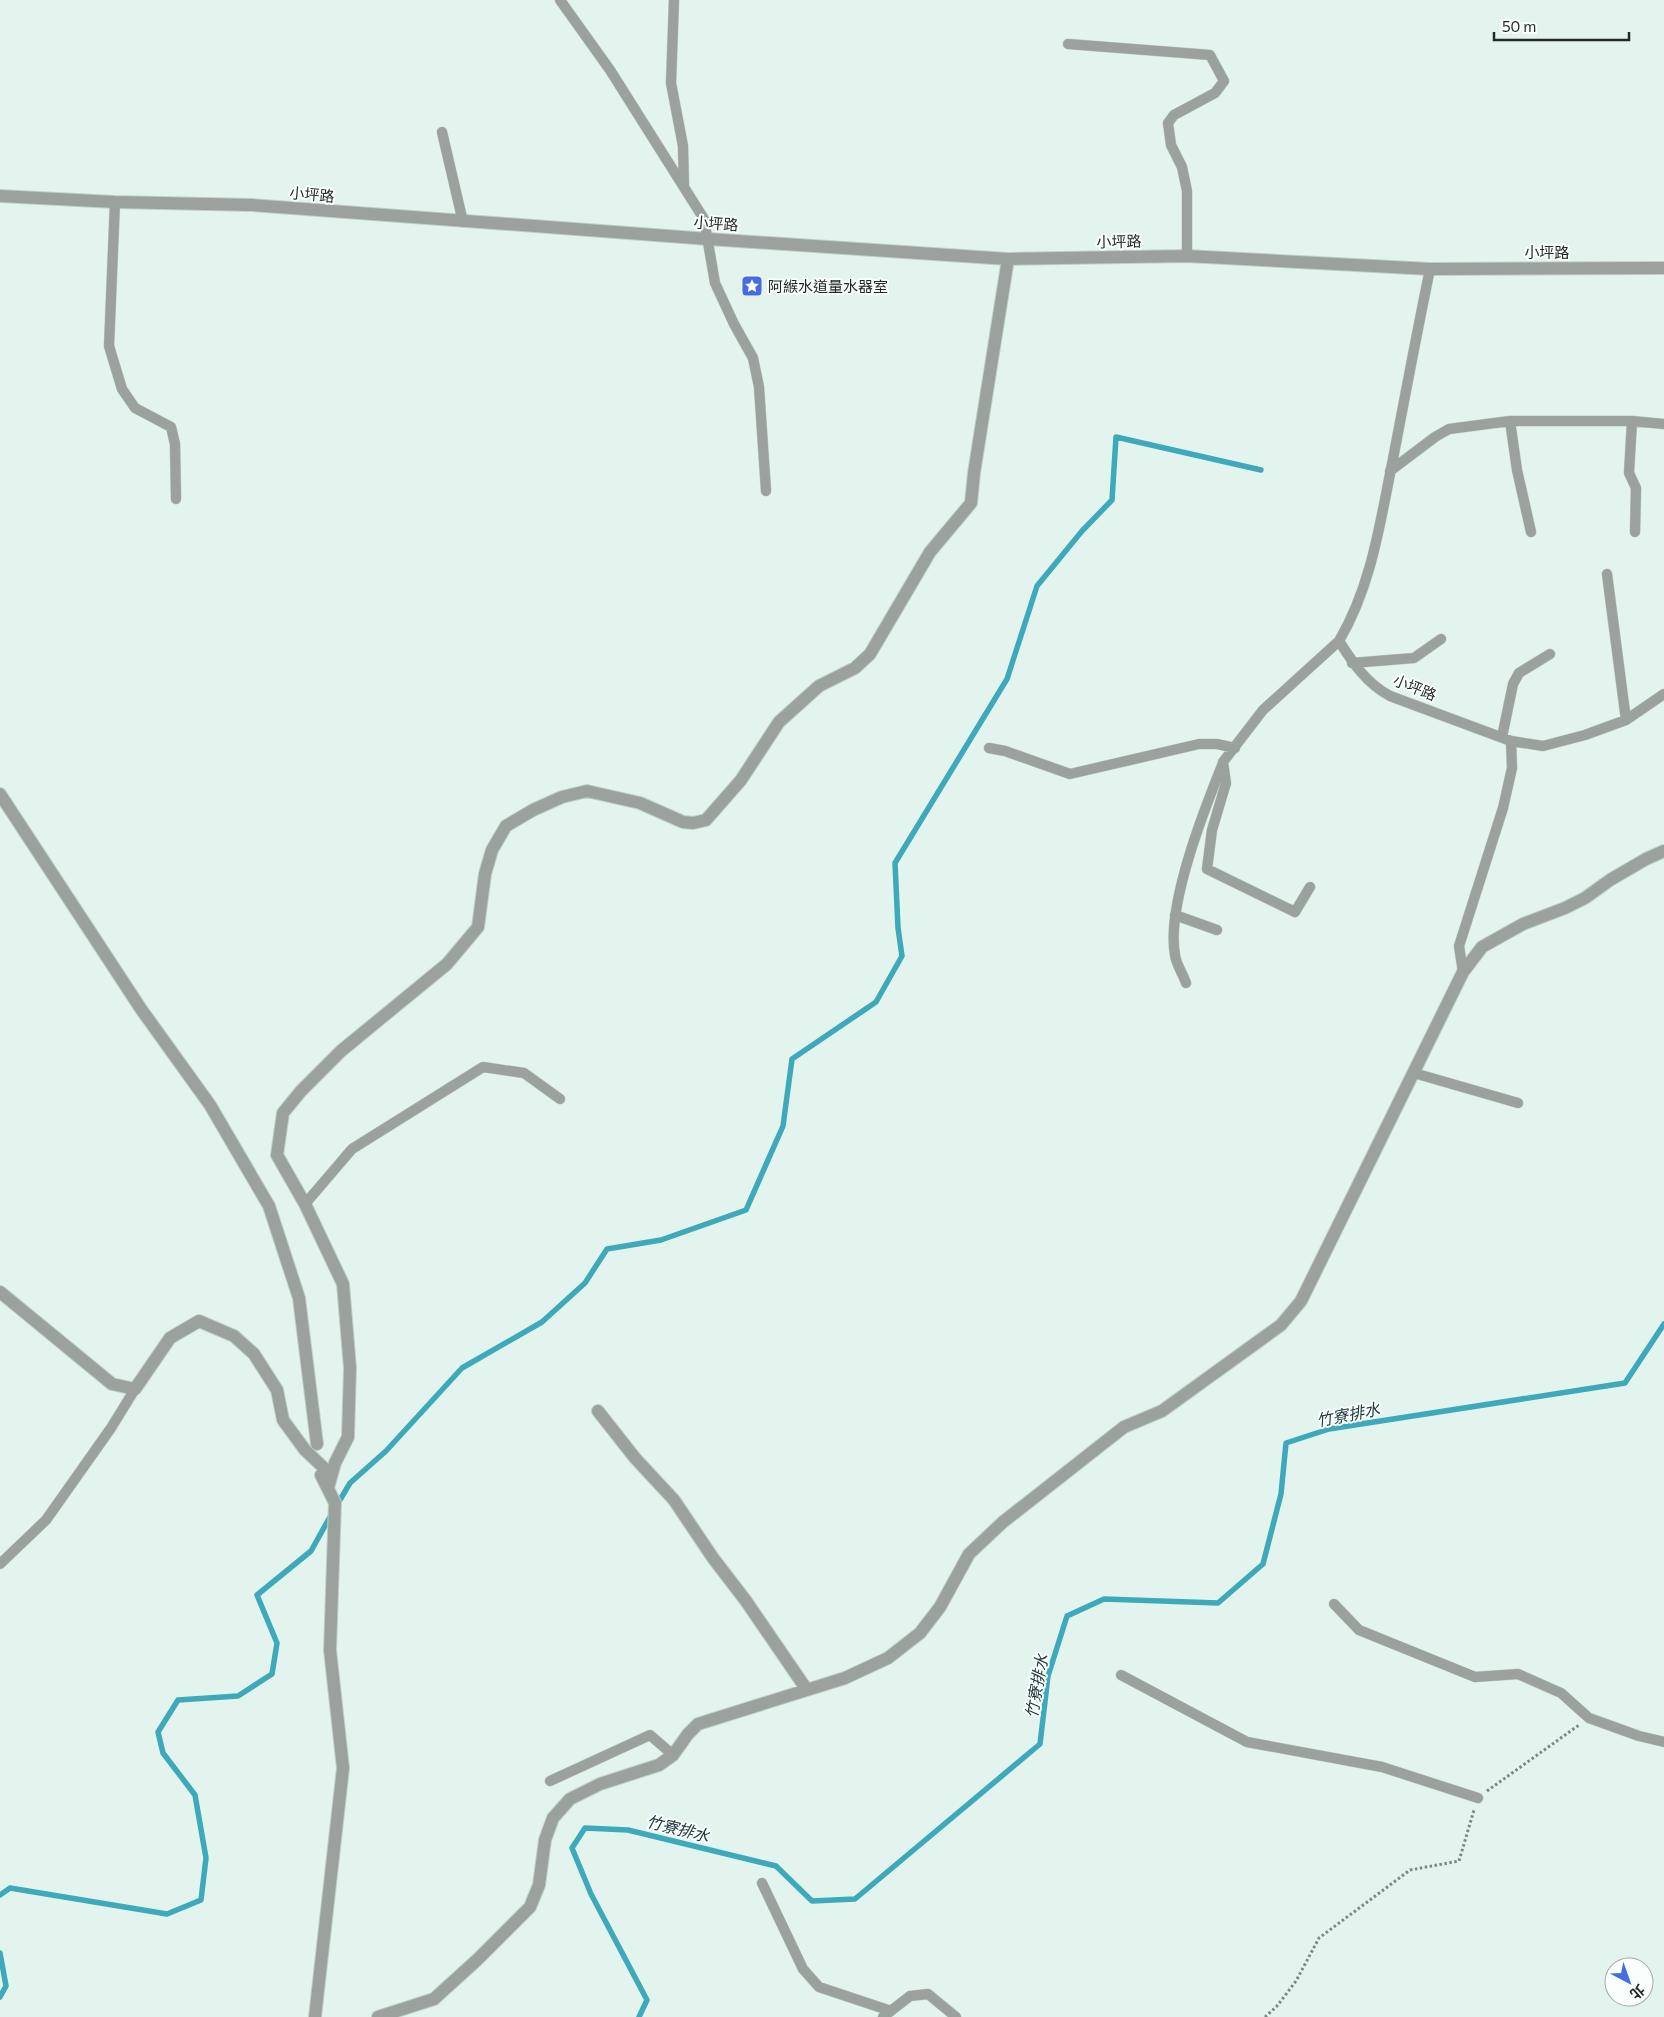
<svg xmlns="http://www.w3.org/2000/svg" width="1664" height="2017" font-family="Commissioner,'Noto Sans TC',sans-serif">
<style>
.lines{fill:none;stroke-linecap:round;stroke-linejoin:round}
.stream{stroke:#3ea9ba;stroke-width:5.5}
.lane-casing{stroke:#c0cfcb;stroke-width:11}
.street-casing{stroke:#c0cfcb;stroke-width:14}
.path{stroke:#7c8783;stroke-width:3;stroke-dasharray:2.5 2.5;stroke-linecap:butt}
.lane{stroke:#9ba19d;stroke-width:10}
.street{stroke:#9ba19d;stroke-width:12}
.labels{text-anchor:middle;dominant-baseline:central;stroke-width:4;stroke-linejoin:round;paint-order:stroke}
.street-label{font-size:15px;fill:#232927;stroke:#f8fffd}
.poi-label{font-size:15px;fill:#232927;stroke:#f8fffd;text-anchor:start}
.water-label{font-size:16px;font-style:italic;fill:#20393d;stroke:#f8fffd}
</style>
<rect width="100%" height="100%" fill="#e3f4ef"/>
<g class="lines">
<path class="stream" d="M337,1505L350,1483L386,1451L462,1368L542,1322L585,1283L607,1249L661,1240L746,1210L783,1126L792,1059L876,1002L902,956L898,928L895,863L1007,679L1037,586L1082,531L1112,500L1116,437L1261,470
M0,1895L10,1888L167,1914L201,1900L206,1858L195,1795L163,1753L158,1732L178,1700L238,1696L272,1674L277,1643L257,1595L311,1551L331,1515
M0,1953L6,1986L0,1997
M639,2017L647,2000L591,1894L572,1848L585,1828L628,1830L776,1866L812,1901L855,1899L1040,1744L1048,1676L1067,1616L1104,1599L1218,1603L1263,1564L1281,1494L1286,1443L1329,1429L1625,1383L1664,1324"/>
<g class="lane-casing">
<path id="lane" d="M560,0L610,70L704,219L715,283L734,324L753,358L759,387L766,491
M674,0L671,83L683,146L684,186
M1068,44L1210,55L1224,81L1215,93L1174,115L1168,123L1171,145L1182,167L1187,191V256
M442,132L463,222
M115,202L109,346L122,389L135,408L171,427L175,444L176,499
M1430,269C1417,332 1405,396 1393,459C1380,522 1372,585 1339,641C1353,663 1366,683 1390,696L1511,741L1543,746L1585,735L1626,720L1664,694
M1510,421L1517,470L1531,532
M1632,421L1629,473L1636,488L1635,532
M1390,471L1435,437L1449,429L1510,421H1632L1664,424
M1607,574L1626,720
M1352,663L1414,658L1441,639
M1502,737L1513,684L1519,673L1550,654
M989,748L1005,751L1070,774L1199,744H1217L1235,748
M1310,887L1295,912L1207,869L1212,830L1226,783L1223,762L1263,710L1339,641
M1175,915L1217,930
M1463,972L1459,946L1503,808L1512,768L1511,741
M1186,983C1183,974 1176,964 1175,955C1166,906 1204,810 1223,763
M1414,1073L1518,1103
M305,1204L352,1149L483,1067L524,1073L560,1099
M0,1564L46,1520L111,1428L135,1389
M1334,1604L1359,1630L1475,1677L1518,1674L1561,1693L1589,1718L1639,1736L1664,1742
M1121,1675L1247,1742L1382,1767L1478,1798
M550,1781L650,1735L673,1755
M762,1883L803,1969L819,1987L891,2011
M883,2017L910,1996L928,1994L956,2017"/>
</g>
<g class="street-casing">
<path id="street" d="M0,196L115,202L252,205L708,239L1008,259L1187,256L1430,269L1664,268
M0,794L141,1009L210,1105L269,1206L299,1298L317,1444
M0,1292L112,1384L135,1389L170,1338L199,1321L234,1336L254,1354L277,1390L283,1420L305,1450L324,1468L326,1480
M598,1411L635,1458L674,1500L713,1558L746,1601L807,1690
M328,1488L335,1463L348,1437L350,1368L343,1284L305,1204L277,1155L283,1113L301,1091L341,1051L447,964L478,927L485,874L492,850L506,826L533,810L562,797L587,791L640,803L683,822L693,823L706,820L741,780L779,722L819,686L855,668L870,654L930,552L971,503L974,473L1008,259
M315,2017L343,1768L330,1650L335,1503L321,1475
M378,2017L434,1999L478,1959L530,1907L539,1885L545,1840L553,1818L570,1799L600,1784L659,1765L673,1755L688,1734L698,1724L845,1678L888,1658L920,1633L940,1607L969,1554L1003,1522L1124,1427L1162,1411L1281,1325L1301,1301L1463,972L1482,947L1523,924L1565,908L1585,898L1610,880L1646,859L1664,851"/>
</g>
<path class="path" d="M1487,1791L1579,1725
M1265,2017L1277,2006L1296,1981L1319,1938L1410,1870L1459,1861L1474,1810"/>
<use href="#lane" class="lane"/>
<use href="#street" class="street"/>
</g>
<defs>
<g id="sight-square" transform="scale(1.125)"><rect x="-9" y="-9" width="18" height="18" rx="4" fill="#456ddf" stroke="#f8fffd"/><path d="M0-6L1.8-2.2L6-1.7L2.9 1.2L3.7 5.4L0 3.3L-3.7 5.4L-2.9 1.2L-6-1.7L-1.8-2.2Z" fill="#fff"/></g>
</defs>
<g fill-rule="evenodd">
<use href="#sight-square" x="752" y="286"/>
</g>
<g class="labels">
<g class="street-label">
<text transform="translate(312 194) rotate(5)">小坪路</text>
<text transform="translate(716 223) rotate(4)">小坪路</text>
<text transform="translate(1119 241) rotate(-1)">小坪路</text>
<text x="1547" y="252">小坪路</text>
<text transform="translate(1415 687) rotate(22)">小坪路</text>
</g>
<g class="poi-label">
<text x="768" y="286">阿緱水道量水器室</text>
</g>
<g class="water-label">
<text transform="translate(1348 1414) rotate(-11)">竹寮排水</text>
<text transform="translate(1036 1686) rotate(-80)">竹寮排水</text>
<text transform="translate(678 1828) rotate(14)">竹寮排水</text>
</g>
</g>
<g transform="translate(1629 1982) rotate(139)"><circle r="24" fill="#f8fffd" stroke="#a3a9a7"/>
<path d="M0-4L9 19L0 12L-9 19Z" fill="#456ddf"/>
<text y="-8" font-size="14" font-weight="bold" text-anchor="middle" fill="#232927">北</text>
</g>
<path d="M1494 32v8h135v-8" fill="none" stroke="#232927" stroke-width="2.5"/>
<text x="1502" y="32" font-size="15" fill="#232927" stroke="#f8fffd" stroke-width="4" paint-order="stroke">50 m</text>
</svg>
